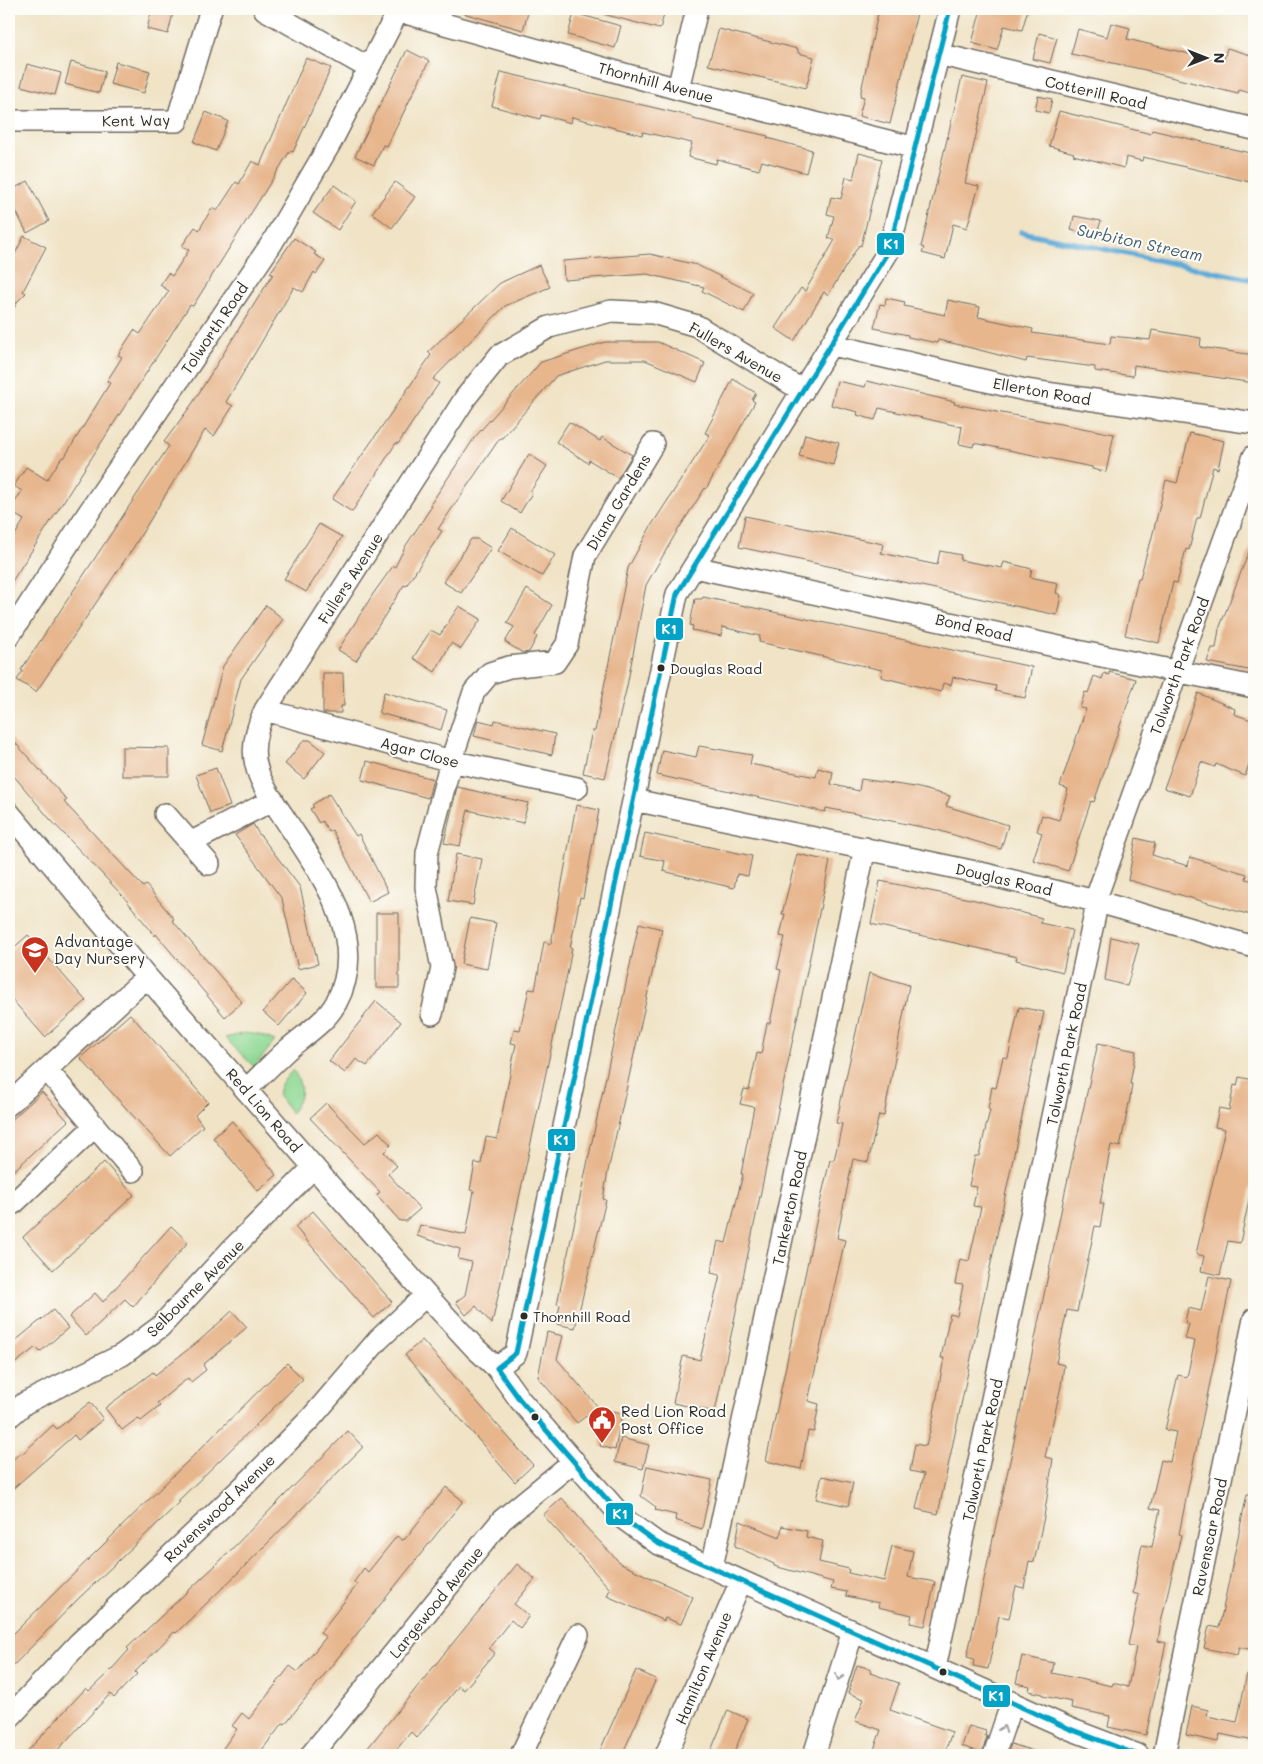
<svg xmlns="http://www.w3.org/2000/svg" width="1263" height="1764" font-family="Mali,sans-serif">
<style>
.green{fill:#90d995;stroke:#5e8260}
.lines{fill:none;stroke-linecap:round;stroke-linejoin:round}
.stream{stroke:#5fabd8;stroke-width:5.5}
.building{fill:#e7b68d}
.minor-casing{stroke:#706b61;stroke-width:24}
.minor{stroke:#fff;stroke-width:21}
.bus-1-casing{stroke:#fdfcf7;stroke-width:9}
.bus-1{stroke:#02a3c6;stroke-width:5}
.oneway{stroke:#a0a0a0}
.bus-dot{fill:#2b2b2b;stroke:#fdfcf7;stroke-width:2}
.labels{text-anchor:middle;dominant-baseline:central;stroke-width:4;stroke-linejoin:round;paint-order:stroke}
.bus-label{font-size:14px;fill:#2b2b2b;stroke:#fdfcf7;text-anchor:start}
.street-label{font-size:15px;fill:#2b2b2b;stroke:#fdfcf7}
.poi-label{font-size:15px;fill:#2b2b2b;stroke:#fdfcf7;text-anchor:start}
.water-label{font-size:16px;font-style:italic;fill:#405e70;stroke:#fdfcf7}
.line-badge{stroke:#fdfcf7;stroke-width:2}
.badge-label{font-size:14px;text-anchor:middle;font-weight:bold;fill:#fff}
</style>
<rect width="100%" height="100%" fill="#fdfcf7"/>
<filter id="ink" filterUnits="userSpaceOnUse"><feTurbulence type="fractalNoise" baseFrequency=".02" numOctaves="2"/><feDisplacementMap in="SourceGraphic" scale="10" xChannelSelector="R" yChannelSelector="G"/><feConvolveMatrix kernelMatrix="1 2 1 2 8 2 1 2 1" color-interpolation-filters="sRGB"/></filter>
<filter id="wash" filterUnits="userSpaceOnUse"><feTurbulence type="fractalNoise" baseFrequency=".0096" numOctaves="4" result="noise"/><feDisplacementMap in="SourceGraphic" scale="20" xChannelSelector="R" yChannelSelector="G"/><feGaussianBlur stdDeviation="1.12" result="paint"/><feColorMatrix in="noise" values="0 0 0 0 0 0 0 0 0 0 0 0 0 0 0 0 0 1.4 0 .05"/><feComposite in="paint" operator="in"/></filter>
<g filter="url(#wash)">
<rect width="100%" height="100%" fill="#f0e3c6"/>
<path class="green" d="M245,1033L260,1035L275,1041L254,1067L225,1038Z
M293,1070C304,1087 303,1097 291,1113L278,1095L280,1085Z"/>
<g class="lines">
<path class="stream" d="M1021,232L1254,280"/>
</g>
<g id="blocks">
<path class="building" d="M152,9H174L168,34L147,29Z
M464,9H529L523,30L463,13Z
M603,9H644L664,14L660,29L603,14Z
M879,9H918L890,124L859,116L864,97L860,96Z
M981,9H1028L1022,30L1004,26L997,50L972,43Z
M574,13L621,26L615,48L568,35Z
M1111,23L1130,28L1127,39L1223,62L1227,48L1254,56V94L1239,90L1238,94L1150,72V71L1071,54L1078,29L1107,37Z
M719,29L798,49V53L814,57L806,88L708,65Z
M1039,33L1057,38L1050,63L1033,59Z
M407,50L429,61L387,146L383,145L374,165L355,156Z
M306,58L331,68L293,152L290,151L193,306L190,305L9,586V545L24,520L9,511L22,491L14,486L26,467L47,480L62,457L64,458L110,383L107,381L122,357L118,355L134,330L140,334L169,291L160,285L168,273L172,276L189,250L182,246L195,227L199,230L212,208L217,211L236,182L239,184L252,161L260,165Z
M71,62L105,71L99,93L65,84Z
M116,62L150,71L144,93L110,84Z
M27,64L61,73L55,95L21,86Z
M501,72L694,117L693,119L768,136L767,138L812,150L806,173L762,161L759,170L717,159L716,164L688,157L692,143L643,132L642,135L572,117L571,123L541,115L540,119L492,106Z
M962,77L988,83L965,183L979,186L967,228L953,224L945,259L922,253L924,248L921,247Z
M1038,96L1052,99L1049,113L1035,110Z
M1059,111L1151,134L1152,130L1254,154V183L1143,157L1142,161L1126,157L1124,168L1073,155L1074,153L1049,146Z
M206,112L228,121L216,151L194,142Z
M859,153L882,159L861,246L859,245L828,295L824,292L794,341L775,328L801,288L805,291L835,240L828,238L834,216L827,214L831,197L841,199L846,177L853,179Z
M28,181L49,221L27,233L9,197V191Z
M395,182L415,197L392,228L372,213Z
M334,185L356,201L338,230L313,213Z
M1074,216L1101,221L1096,236L1071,230Z
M24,236L46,247L23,291L26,293L17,302L9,319V266Z
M294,238L316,252L314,254L325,261L316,274L314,272L303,292L294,287L226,402L233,406L214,436L205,430L133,548L36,692L17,680L23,671L21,670L169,446L164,442L192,404L273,274L270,273Z
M650,254L697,265L753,293L744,312L702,291L704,287L647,274L564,280L563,261Z
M539,265L550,287L505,306L433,379L439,383L398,444L396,443L352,512L332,499L431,355L428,352L500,283Z
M886,298L905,302L904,306L945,315L948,300L980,307L978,317L1033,329L1032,333L1110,344L1111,336L1150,340L1152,330L1201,338L1200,347L1254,355V383L1134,365L1133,376L1095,371V367L1027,358L1026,362L956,344L938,340L937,343L908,337V335L874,328L880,304L885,305Z
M605,342H658L705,363L697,382L645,360H605L556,376L502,438H500L438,529L442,531L406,586L404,585L356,661L338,650L373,594L393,566L395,567L405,547L432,506L430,505L475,437L541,362Z
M733,379L756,393L752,400L755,402L706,489L705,488L676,533L646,585L627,686L605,778L583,773L592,731H595L628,568L651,526L710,435L705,433Z
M837,381L865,387L867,381L955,402L954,404L1114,434L1106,472L1092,469V467L974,443L973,447L959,444L962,427L879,408L875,420L857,415L858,412L831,405Z
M569,422L600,441L602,437L632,455L618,478L589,460L588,463L556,442Z
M1190,433L1224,441L1218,469L1213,467L1200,518H1197L1189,550L1186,549L1177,583L1173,582L1159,643L1125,635L1138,578H1140L1149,545H1150L1166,480L1177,483Z
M805,434L839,443L833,465L799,456Z
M529,454L547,466L530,492L532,493L520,513L501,501Z
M745,516L883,544L881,553L937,565L940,551L961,555L960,560L1002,568L1004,562L1032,569L1030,577L1058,583L1056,593L1061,595L1057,615L739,547Z
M319,524L342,537L306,592L284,579Z
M512,528L555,555L542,576L498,551Z
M471,539H477L491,548L461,593L443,582Z
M1253,541L1254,542V671L1207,662L1212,648H1216L1219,629Z
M527,589L552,605L535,635L537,637L529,652L523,653L505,642L514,627L507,623Z
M703,597L1032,667L1025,698L995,691L996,686L953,677L951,685L943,683L941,692L881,677L882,670L759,642L760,636L722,627L721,636L692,630L693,626L690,625L695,599H702Z
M266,605L283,619L241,679L222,751L202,745L223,666Z
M459,606L481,619L461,649L451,643L435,672L413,658L431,630L440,635Z
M1109,672L1136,679L1094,802L1091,801L1068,871L1033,860L1042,833L1037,831L1042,815L1059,820L1068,789L1060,786L1086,709L1080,708L1085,692L1088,693L1094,676L1102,679L1104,673L1109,675Z
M323,673H343L344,706H341V713H323Z
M384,692L447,710L441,730L379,713Z
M1198,693L1235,709L1234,714L1254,721V750L1245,776L1216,764L1215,767L1201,762L1190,796L1164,788Z
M478,720L494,724L495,720L555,734L552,755L474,736Z
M9,736L67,800L64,802L143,887L146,885L174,919L172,920L242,1002L225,1017L156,934L155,936L123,896L49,818L9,770Z
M304,740H310L325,752L304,779L285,764Z
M699,746L752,755L750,764L816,777L818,768L833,772L831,784L859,791L861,779L915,787L950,796L946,806L1008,825L1001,849L937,830L826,808L825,812L657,775L662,750L696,757Z
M122,747L169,748V776H122Z
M367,761L433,779L428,798L362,780Z
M216,768L230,806L210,813L196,775Z
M457,787L528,803L523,823L468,810L460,846L444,843Z
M329,794L356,836L359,834L388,892L369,902L332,830L329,832L322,821L319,823L310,809L314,807L312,805Z
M576,805L599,810L583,898L580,897L570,948H572L568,970L492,1324L476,1306L466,1315L456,1302L465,1295L472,1262L458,1259L460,1249L417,1236L420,1225L466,1235L474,1191L470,1190L475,1163L481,1164L486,1137L497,1139L516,1044L511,1043L514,1029L520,1030L529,989L535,990L544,942L551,944Z
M253,824L260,836H261L300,887L318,964L298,969L282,899L235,835Z
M645,833L752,856L748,876L737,874L734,888L663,871L665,861L640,856Z
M1136,838L1155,843L1152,855L1188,866L1190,857L1247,874L1246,879L1254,881V916L1128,880Z
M456,854L482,859L473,905L448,901Z
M797,854L830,861L715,1412L673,1403L683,1356L700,1360L720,1275L711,1273L718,1241L726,1243L743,1174H741L754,1107L740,1104L744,1089L749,1090L757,1053L761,1054L767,1023H770L781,970L777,969L785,937L780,936L785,914H782Z
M880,881L975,900L1042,918L1040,923L1072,930L1063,972L1016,960L1017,957L871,924Z
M376,913H399V988H376Z
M470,918L496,923L487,969L461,964Z
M639,923L662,929L608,1171L603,1199L606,1200L575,1328L556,1324L560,1305L557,1304Z
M28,935L86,1001L45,1037L9,996V952Z
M1111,937L1139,944L1127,986L1105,980Z
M869,973L909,985L884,1116L879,1115L868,1162L853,1159L837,1238L845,1240L808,1401L819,1404L814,1432L808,1431L801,1469L766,1461L822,1194L830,1160H834L838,1143L842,1124L836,1123Z
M292,979L307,993L279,1026L263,1012Z
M376,1001L401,1022L367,1066L356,1059L345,1073L329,1061Z
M1019,1007L1044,1012L938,1514L916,1509L924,1474L910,1471L915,1444L926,1446L933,1419L944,1358H941L950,1314L957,1316L963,1285L955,1284L960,1259L969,1261L981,1207L973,1206L977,1187L969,1186L975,1156H979L990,1110L988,1109L992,1087L996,1088L1003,1057L1008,1058Z
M130,1014L208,1102L195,1115L203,1126L170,1156L80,1058Z
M1098,1043L1136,1051L1130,1084H1132L1130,1098L1120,1147L1111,1145L1100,1204H1104L1100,1227L1095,1226L1077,1312L1067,1310L1056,1363L1064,1365L1061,1386L1045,1457L1053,1459L1044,1517L1034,1562L1029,1561L1024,1588L1016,1586L1009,1618L999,1616L988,1669L973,1666L974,1659L967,1657L1010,1461L1065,1192Z
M1239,1077L1254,1080V1176L1240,1243L1228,1241L1220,1275L1201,1271L1204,1256L1196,1254L1225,1129L1215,1127L1219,1108L1229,1110L1234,1085L1237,1086Z
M42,1092L68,1121L9,1175V1122Z
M326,1103L365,1143L379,1132L391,1145L384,1152L397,1166L388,1174L420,1209L406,1221H400L377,1195L380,1192L310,1118Z
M232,1121L277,1175L258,1191L213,1138Z
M104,1162L134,1195L53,1270L23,1237Z
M313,1211L392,1302L374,1318L295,1227Z
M171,1226L188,1242L133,1307L125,1299L86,1336L69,1317L95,1293L103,1302Z
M1209,1276L1231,1281L1189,1484L1179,1534L1181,1535L1161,1622L1158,1641L1166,1643L1146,1735L1108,1727L1110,1716L1071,1708L1072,1702L1043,1696V1694L1029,1691L1030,1686L1016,1683L1022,1656L1054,1663L1052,1673L1112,1686L1113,1683L1128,1687L1136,1647L1128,1645L1139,1595L1133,1593L1139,1559L1142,1545L1152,1547L1160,1510L1150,1508L1161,1460L1170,1462L1176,1432L1165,1430L1178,1375L1187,1377L1195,1341L1185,1339L1189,1324L1185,1323L1188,1308L1201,1311Z
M53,1310L68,1328L40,1352L36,1347L9,1368V1346Z
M232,1311L247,1327L203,1365L206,1370L191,1382L188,1378L157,1403L160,1406L141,1421L138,1418L122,1430L105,1408L153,1372L155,1375L199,1341Z
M547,1332L563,1336L557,1359L598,1407L577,1423L538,1377Z
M422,1340L533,1465L515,1482L405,1355Z
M287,1363L303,1379L178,1501L180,1502L77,1600L9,1670V1638Z
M90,1402L103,1419L78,1440L74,1435L9,1492V1463L20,1453L21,1455L53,1425L57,1429Z
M607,1410L622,1413L615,1450L600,1446Z
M348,1431L363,1447L241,1570L176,1633L174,1632L135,1672L137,1674L125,1686L114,1698L110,1694L53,1755H24L86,1688L89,1691L110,1671L129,1650L127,1648L217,1564Z
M621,1438L649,1445L643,1469L615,1462Z
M647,1466L712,1480L702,1529L675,1520L676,1515L655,1510L656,1507L641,1496Z
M822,1476L853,1483L848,1506L816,1499Z
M446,1487L463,1501L285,1724L283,1723L258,1755H218L237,1729L232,1726L242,1713L249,1719L290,1666L298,1672L326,1637L320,1633L357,1585L354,1582L364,1568L368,1572L397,1536L402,1540L405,1539Z
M1247,1494H1254V1650L1239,1647L1237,1655L1204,1648L1209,1626L1219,1628Z
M562,1498L584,1523L583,1524L621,1564L693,1597L681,1624L665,1618L664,1621L607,1596L610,1589L543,1515Z
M740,1521L780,1537L782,1526L807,1531L806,1537L823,1541L819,1562L849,1569L848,1573L884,1581L892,1546L913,1551L908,1577L935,1582L925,1626L910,1623L912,1615L878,1607L879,1603L846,1596L847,1592L831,1589L833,1582L774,1566V1564L735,1546Z
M517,1564L535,1579L514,1604L529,1616L520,1628L511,1620L489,1648L495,1653L464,1690L459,1686L417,1738L411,1732L392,1755H362Z
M857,1665L871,1669L870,1673L899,1683L890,1710L952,1732L944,1755H872L881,1730L855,1721L864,1699L848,1693Z
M636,1670L656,1679L622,1755H598Z
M1247,1674L1254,1675V1741L1220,1734L1218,1742L1186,1735L1192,1706L1208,1710L1207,1716L1237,1722Z
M728,1710L748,1719L733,1755H709Z
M969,1726L986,1731L985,1736H987L982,1753L962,1746Z
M1011,1744L1037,1752L1036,1755H1007Z"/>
</g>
</g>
<g filter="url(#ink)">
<use href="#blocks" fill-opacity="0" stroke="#706b61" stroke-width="1"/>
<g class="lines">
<g class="minor-casing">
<path id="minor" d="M264,9L369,68
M398,11L678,89L916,148
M938,54L1254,129
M678,89L697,9
M9,121H177L211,9
M833,345L1025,390L1254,423
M694,567L1082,652L1254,687
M9,636L87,515L272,243L331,142L399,9
M265,710L451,761L577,788
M634,800L985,874L1095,901L1254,947
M9,813L147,977L426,1295L476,1349L497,1368L520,1400L624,1519L657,1543L1070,1729L1138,1755
M165,814L209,864
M190,843L273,800
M432,1014L442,968L426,887L427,853L451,761L474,692L490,673L509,667L555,662L567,644L585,556L653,444
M47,1070L133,1171
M246,1090C260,1076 273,1063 287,1050C304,1035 325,1023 336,1003C372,937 317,869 283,816C273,801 260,783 256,765C251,746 257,727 265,710L466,397L499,356L549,327L611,311L653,313L697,326L803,391
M9,1104L147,977
M14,1203L95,1126
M497,1368L516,1353L677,594L889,250L950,9
M9,1417L25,1403L122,1355L160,1327L233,1248L314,1167
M712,1567L865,848
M935,1668L1095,914V901L1254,456
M9,1718L79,1643L251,1479L311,1418L378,1340L426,1295
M311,1755L502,1520L574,1461
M521,1755L578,1635
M666,1755L741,1581
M814,1755L853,1631
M994,1755L1012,1702
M1164,1755L1254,1319"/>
</g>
<use href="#minor" class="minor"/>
<g class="bus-1-casing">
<path id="bus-1" d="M497,1368L516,1353L677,594L889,250L950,9
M497,1368L520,1400L624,1519L657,1543L1070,1729L1138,1755"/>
</g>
<use href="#bus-1" class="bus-1"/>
</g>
<defs><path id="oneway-chevron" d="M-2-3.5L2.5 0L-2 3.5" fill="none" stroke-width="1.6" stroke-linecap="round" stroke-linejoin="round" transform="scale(1.25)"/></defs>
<g class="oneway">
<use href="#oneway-chevron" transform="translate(839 1677) rotate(107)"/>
<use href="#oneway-chevron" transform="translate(1003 1729) rotate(-71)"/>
</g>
</g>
<defs>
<g id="school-pin" transform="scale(1.4375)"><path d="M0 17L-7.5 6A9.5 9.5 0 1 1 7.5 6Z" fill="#c8321e" stroke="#fdfcf7"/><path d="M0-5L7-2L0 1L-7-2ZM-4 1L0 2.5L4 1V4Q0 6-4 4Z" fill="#fff"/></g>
<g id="civic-pin" transform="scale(1.4375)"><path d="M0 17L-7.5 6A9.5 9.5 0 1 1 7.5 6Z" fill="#c8321e" stroke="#fdfcf7"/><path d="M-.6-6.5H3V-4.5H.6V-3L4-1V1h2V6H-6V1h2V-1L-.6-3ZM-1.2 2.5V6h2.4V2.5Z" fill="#fff"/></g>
</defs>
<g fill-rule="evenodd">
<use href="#school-pin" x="35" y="950"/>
<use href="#civic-pin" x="602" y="1420"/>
</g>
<g class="bus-dot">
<circle cx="661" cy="668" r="4.5"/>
<circle cx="524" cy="1316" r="4.5"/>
<circle cx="535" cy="1417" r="4.5"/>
<circle cx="943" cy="1672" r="4.5"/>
</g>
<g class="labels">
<g class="bus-label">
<text x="670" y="668">Douglas Road</text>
<text x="533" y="1316">Thornhill Road</text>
</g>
<g class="street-label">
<text transform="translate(656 82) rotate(15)">Thornhill Avenue</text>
<text transform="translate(1096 92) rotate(13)">Cotterill Road</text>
<text transform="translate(136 120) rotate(-1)">Kent Way</text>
<text transform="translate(214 328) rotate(-56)">Tolworth Road</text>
<text transform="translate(736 352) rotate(30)">Fullers Avenue</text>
<text transform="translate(1042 391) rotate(10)">Ellerton Road</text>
<text transform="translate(618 502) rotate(-59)">Diana Gardens</text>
<text transform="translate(350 578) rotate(-57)">Fullers Avenue</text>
<text transform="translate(974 627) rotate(13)">Bond Road</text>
<text transform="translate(1179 666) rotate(-70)">Tolworth Park Road</text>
<text transform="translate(420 752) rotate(15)">Agar Close</text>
<text transform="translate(1004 879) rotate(13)">Douglas Road</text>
<text transform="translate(1066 1054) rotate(-78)">Tolworth Park Road</text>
<text transform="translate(264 1110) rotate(49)">Red Lion Road</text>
<text transform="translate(789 1208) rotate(-78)">Tankerton Road</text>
<text transform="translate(195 1288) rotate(-45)">Selbourne Avenue</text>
<text transform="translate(982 1450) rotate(-78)">Tolworth Park Road</text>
<text transform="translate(219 1508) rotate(-44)">Ravenswood Avenue</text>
<text transform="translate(1209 1537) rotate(-78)">Ravenscar Road</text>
<text transform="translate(436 1602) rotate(-51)">Largewood Avenue</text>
<text transform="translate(703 1668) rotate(-67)">Hamilton Avenue</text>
</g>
<g class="poi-label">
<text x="54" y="941">Advantage<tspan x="54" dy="17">Day Nursery</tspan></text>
<text x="621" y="1411">Red Lion Road<tspan x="621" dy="17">Post Office</tspan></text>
</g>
<g class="water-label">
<text transform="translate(1140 242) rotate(12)">Surbiton Stream</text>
</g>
</g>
<g class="line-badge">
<rect x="876" y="232" width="29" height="24" rx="5" fill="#02a3c6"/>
<rect x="655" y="617" width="29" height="24" rx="5" fill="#02a3c6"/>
<rect x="547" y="1128" width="29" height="24" rx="5" fill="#02a3c6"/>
<rect x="605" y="1502" width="29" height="24" rx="5" fill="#02a3c6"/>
<rect x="982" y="1684" width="29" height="24" rx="5" fill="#02a3c6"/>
</g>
<g class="badge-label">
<text x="891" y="249">K1</text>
<text x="669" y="634">K1</text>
<text x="561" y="1145">K1</text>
<text x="620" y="1519">K1</text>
<text x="996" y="1701">K1</text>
</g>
<rect width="1263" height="1764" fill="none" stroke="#fdfcf7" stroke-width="30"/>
<g transform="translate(1206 58) rotate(90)" stroke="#fdfcf7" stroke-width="4" paint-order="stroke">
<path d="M0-4L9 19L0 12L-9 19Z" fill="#2b2b2b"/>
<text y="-8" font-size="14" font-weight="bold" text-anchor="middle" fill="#2b2b2b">N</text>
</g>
</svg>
